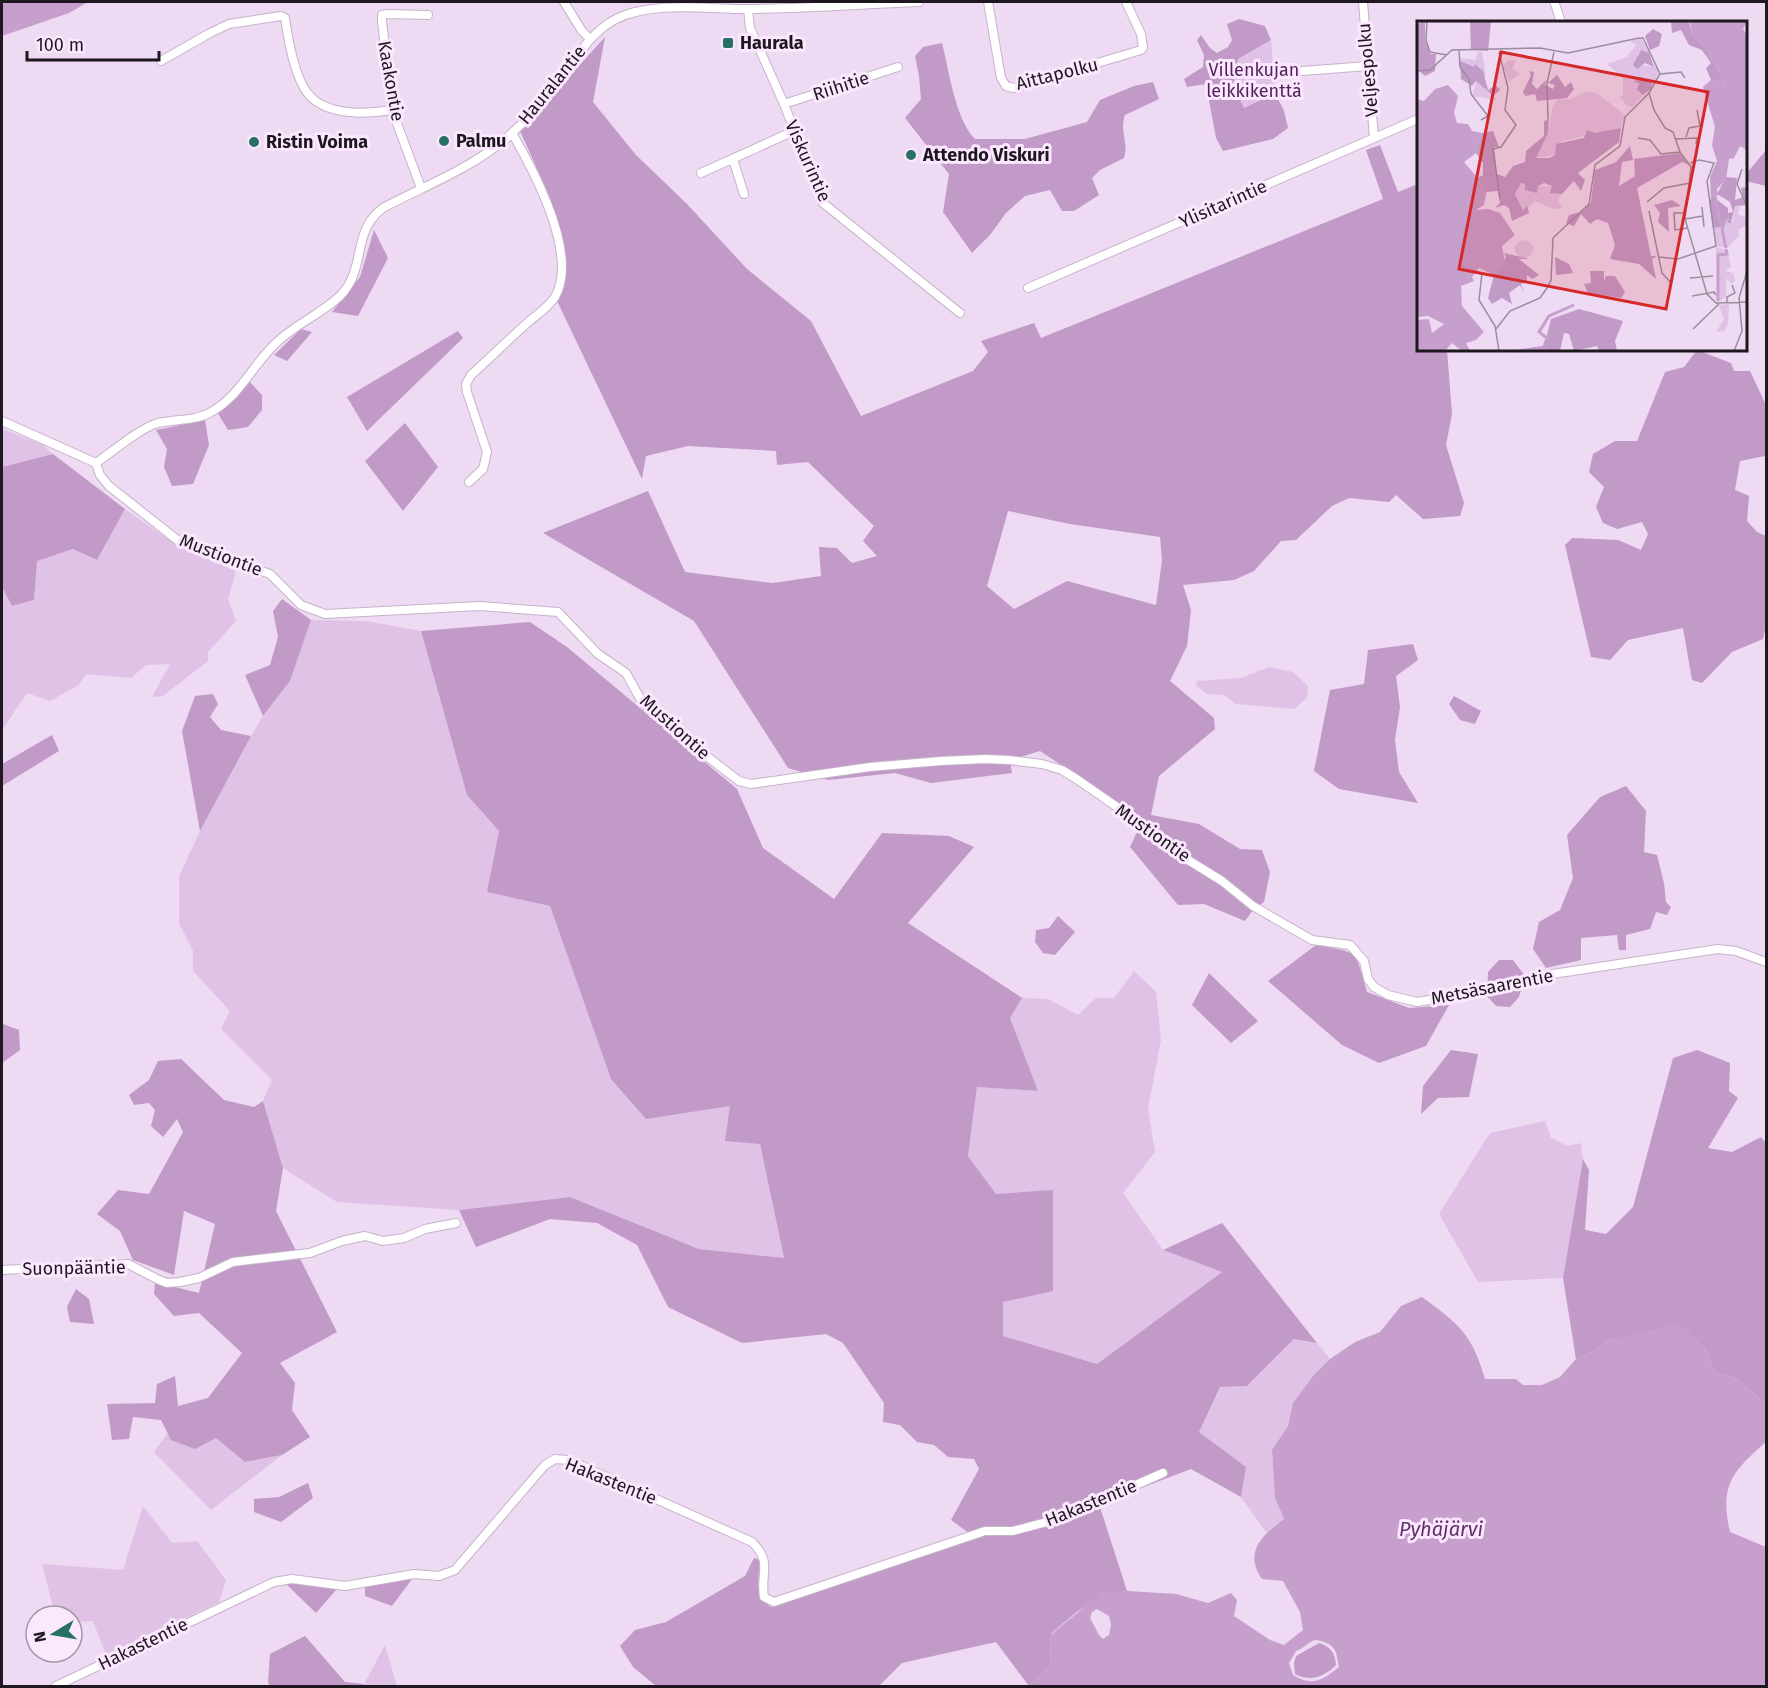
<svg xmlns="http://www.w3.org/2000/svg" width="1768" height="1688" font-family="'Fira Sans',sans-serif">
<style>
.green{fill:#e0c2e6}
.forest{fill:#c19ac8;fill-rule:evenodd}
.water{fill:#c69fcd;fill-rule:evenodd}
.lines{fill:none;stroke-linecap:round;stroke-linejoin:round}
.minor-casing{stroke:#c6b3ca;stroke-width:10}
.minor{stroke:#fff;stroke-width:8}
.poi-dot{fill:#286f65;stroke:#fbe8ff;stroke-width:2}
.labels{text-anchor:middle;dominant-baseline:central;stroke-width:6;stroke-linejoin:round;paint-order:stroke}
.poi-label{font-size:18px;font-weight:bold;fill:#1e171f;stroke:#fbe8ff;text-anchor:start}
.park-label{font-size:18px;fill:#53235c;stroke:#fbe8ff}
.street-label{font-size:18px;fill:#1e171f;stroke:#fbe8ff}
.water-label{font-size:20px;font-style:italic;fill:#603069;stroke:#fbe8ff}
.inset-river{fill:none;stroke:#c69fcd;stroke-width:3}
.inset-road{fill:none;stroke:#9b8c9e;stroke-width:1.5}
.view{fill:#d62828;fill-opacity:0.15;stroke:#d62828;stroke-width:3}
.inset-edge{fill:none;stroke:#1e171f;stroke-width:3}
</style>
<rect width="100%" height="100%" fill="#eedaf2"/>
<path class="green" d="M1271,40L1275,93L1243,108L1233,85L1238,59Z
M2,429L42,444L53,454L2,467Z
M125,509L181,548L236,571L228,599L236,621L208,652V661L163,696L152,697L170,664L146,665L131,678L86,674L79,685L50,701L27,693L2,730V587L12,606L34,600L36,561L73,549L97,560Z
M311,620L366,621L421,631L467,795L499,831L488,892L550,906L611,1079L730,1106L760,1144L784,1259L699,1249L570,1197L459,1210L337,1202L283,1168L263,1101L272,1080L221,1029L230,1011L193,971V951L179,923V876L200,831L251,736L263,716L290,681Z
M1269,667L1293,672L1308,686L1307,698L1294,709L1236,704L1224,695L1207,694L1196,685L1197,681L1241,678Z
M1134,971L1156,992L1161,1040L1148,1109L1155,1152L1123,1193L1163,1250L1222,1272L1097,1364L1003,1336V1302L1053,1191L996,1194L968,1156L977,1087L1037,1091L1010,1018L1022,998L1048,999L1078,1015L1096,998H1114Z
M1545,1121L1551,1138L1568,1146L1581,1143L1583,1159L1563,1278L1478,1282L1439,1214L1490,1133Z
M1294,1339L1317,1343L1330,1359L1313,1376L1293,1405L1288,1426L1272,1450L1275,1498L1284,1519L1266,1532L1241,1497L1246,1467L1199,1432L1220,1387L1247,1386Z
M168,1433L172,1440L216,1437L245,1462L282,1455L211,1510L154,1452Z
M143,1506L172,1543L197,1541L226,1580L219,1602L106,1655L93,1621L72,1622V1616L55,1615L42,1564L123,1570Z
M385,1645L397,1686H362L364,1684Z"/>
<path class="forest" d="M1239,19L1265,26L1271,40L1238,59L1233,85L1244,108L1275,93L1284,111L1288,128L1273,139L1223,151L1216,138L1206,84L1187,87L1184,79L1203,67L1204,55L1197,40L1201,35L1210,48L1217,53L1228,47L1232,40L1227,24Z
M605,37L593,102L636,155L687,204L747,269L811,321L861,416L973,371L988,352L981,341L1034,323L1041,338L1383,199L1366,150L1380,145L1398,192L1418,184V350H1447L1452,414L1446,445L1464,503L1460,516L1423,519L1396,495L1389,502L1349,498L1332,506L1296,540L1281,541L1254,571L1234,580L1183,585L1191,610L1187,646L1170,681L1214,718L1215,729L1159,776L1151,815L1199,824L1240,849L1262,850L1270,872L1264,902L1253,910L1245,921L1204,904L1178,905L1130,847L1143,819L1040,751L1010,760L1012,773L931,783L895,773L828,780L788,768L694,621L543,533L648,491L685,572L773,583L821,576L819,547L837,548L852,563L877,556L863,541L874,526L808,462L777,465L776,451L688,446L646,456L642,479L558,303L554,300L563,285L565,273L560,231L548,193L520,131ZM1008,511L1070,524L1160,537L1162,560L1156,605L1067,581L1014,609L987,586Z
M942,43C949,70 955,119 975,139H1025L1087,122L1100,100L1134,86L1153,82L1159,99L1125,115C1119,132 1129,141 1124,158L1100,170L1092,178L1099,195L1074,211H1062L1050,190L1025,196L1006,213L990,235L972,253L943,212L949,174L905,118L921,99L919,76L915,56L923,47Z
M1766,150V186L1746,181V174Z
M374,230L388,258L358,316L332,312L360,277Z
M301,329L312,332L287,361L274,355Z
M458,331L463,338L367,431L347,397Z
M1697,350L1731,363L1734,371H1750L1766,405L1765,456L1740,461L1735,490L1749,496L1747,521L1757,532L1766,536V625L1763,639L1732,652L1702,683L1692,680L1683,628L1628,640L1610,660L1591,657L1565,545L1572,538L1618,540L1641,550L1648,534L1642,522L1617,529L1603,523L1596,507L1604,487L1589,472L1593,454L1615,441H1637L1665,372L1684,367Z
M248,380L262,395V410L248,427L228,430L217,412L238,397Z
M205,420L209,445L193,484L172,486L164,467L167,449L156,430Z
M405,423L438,467L403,511L365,461Z
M53,454L125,509L97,560L73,549L37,561L34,600L12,606L2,587V467Z
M282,599L311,620L290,681L263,716L245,675L270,665L278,637L273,611Z
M530,622L567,647L737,789L763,848L834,899L882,833L949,836L974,847L908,923L1022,998L1010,1018L1038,1091L977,1087L968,1156L996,1194L1053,1190V1291L1003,1302V1336L1097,1364L1222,1272L1163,1250L1222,1223L1317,1343L1294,1339L1247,1386L1220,1387L1199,1432L1246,1467L1241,1497L1191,1469L1099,1504L1127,1591C1094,1595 1075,1613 1051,1634L1050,1667L1029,1686L996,1642L902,1663L879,1686H656L633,1667L620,1646L635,1630L666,1622L745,1576L754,1558L760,1560C759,1579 753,1594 771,1607L976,1538L951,1520L979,1469L974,1459L948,1457L934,1445L917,1442L900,1425L883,1422L884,1403L843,1343L826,1334L742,1343L668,1307L637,1245L597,1223L550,1219L476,1247L459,1210L570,1197L699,1249L784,1258L760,1144L725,1141L730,1106L646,1119L611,1079L550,906L487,892L499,831L467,795L421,631Z
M1413,644L1418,660L1396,676L1400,707L1395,740L1399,772L1418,803L1339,789L1314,771L1330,690L1364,684L1368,650Z
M213,694L218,704L210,717L221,730L251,736L200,831L182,731L195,696Z
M1454,696L1481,711L1475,724L1460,720L1449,704Z
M52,735L59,751L2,786V764Z
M1626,786L1646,811L1644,852L1657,855L1664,883L1666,902L1671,907L1667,915L1656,912L1650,929L1626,935V950H1619L1617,935L1581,938V960L1546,968L1533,949L1539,922L1560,910L1573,878L1567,835L1600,797Z
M1058,916L1075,932L1055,955L1043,953L1035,942L1036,930L1049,928Z
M1316,945L1343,950L1356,955L1367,992L1409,1008L1449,1005L1426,1046L1379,1063L1342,1045L1268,981Z
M1499,960H1513L1525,976L1519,997L1510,1007L1496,1006L1487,996L1488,972Z
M1209,973L1258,1021L1231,1043L1192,1005Z
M3,1024L19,1030L20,1050L2,1063Z
M1451,1050L1478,1054L1469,1097L1438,1098L1421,1114L1423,1086Z
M1697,1050L1730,1063L1729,1091L1738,1098L1708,1148L1732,1152L1761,1137L1766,1143V1405L1737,1379L1714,1372L1705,1348L1611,1339L1596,1350L1576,1359L1563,1278L1583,1159L1589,1170L1585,1230L1606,1234L1633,1207L1673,1058Z
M181,1059L224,1100L254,1107L263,1101L283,1168L276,1211L337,1332L280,1363L295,1383L292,1410L310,1437L282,1455L245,1462L216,1438L195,1449L171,1440L161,1420L133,1417L129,1439L112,1440L107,1404L155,1403L157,1384L175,1376L178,1406L208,1398L242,1353L199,1313L174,1316L154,1294L155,1282L199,1293L215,1224L184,1211L174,1275L133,1260L120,1231L97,1214L118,1190L149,1194L183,1132L177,1119L163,1137L151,1126L155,1110L149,1103L134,1105L129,1095L149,1080L158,1061Z
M76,1289L89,1299L94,1324L70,1322L67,1307Z
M308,1483L313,1498L281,1522L254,1512V1499L279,1497Z
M412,1579L392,1606L365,1596V1581Z
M284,1582L342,1583L316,1613Z
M305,1636L345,1682L364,1684L362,1686H270L268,1682L270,1654Z
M1319,1643C1331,1647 1335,1653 1336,1665C1324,1677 1311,1682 1295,1674L1294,1663L1296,1656Z"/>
<path class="water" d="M2,2H88L69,13L2,36Z
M1422,1297C1459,1324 1472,1334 1485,1379H1516L1523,1385H1542L1560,1377L1576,1359L1596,1350L1611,1339L1680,1324L1705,1348L1714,1372L1737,1379L1766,1405V1442C1733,1471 1719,1485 1730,1532L1766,1547V1686H1029L1050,1667L1051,1635C1068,1619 1087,1607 1102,1590L1114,1593L1127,1591L1176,1594L1208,1603L1231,1593L1237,1600L1234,1616L1270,1640L1284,1645L1303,1630L1300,1612L1283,1581L1262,1579C1243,1552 1263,1534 1284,1519L1275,1498L1272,1450L1288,1426L1293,1403L1313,1376L1330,1359L1355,1342L1380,1332L1401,1306ZM1097,1609L1109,1616L1111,1625L1109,1635L1103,1639L1099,1635L1090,1618L1092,1612ZM1315,1640C1335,1643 1336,1649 1339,1667C1323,1680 1312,1687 1293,1675L1289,1663L1296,1651C1306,1647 1308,1642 1315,1640Z"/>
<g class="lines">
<g class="minor-casing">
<path id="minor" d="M564,2L582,31L590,39
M988,2L1001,78L1006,86L1014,88L1141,50L1143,47L1141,34L1126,2
M1363,2L1374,138
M1555,4L1561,22
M748,9L750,28L784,104L823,203L960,313
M161,61L210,33L229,24L281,16L285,18C288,39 295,82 311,97C330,116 368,114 392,110
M1276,73L1368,66
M784,104L898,67
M733,159L744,194
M701,173L794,131
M421,188L392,110L382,21V15L387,14L428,15
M1028,288L1418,119
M2,421L96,463
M96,463L100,475L109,486L180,542L270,574L301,605L325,614L480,606L558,612L598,654L626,673L642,702L674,731L739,781L751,784L870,767L941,761L985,759L1009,760L1042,764L1062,770L1078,780L1133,818L1159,842L1222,881L1253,906L1312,940L1350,945L1364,961L1368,979L1374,987L1388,995L1417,1002L1515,986L1530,982L1546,975L1718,949L1736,951L1766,962
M96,463C112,452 140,428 158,423C175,419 196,421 211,412C240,396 253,364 277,342C296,324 321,314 340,296C367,269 351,231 383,208C426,185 476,167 512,133C530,117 547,98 561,79C577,57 591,32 616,19C652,1 706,9 746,9C804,9 862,4 919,2
M469,482L483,469L487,452L467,392L466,384L471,375C489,359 507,341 525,325C536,315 547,309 555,297C579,255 534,171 512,133
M2,1270L128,1264L159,1280L167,1283L180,1282L199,1278L233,1262L310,1253L342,1241L365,1236L383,1241L404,1238L425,1229L456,1223
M56,1686L274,1582L292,1579L345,1586L414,1574L439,1576L455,1570L545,1465L555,1459L569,1460L752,1542C773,1563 760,1572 764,1597L774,1602L985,1531H1013L1058,1519L1163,1473"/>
</g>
<use href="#minor" class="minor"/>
</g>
<g class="poi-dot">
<rect x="722" y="37" width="12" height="12" rx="3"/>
<circle cx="444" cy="141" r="6"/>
<circle cx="254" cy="142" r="6"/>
<circle cx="911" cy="155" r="6"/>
</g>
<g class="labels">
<g class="poi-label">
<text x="740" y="43">Haurala</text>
<text x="456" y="141">Palmu</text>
<text x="266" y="142">Ristin Voima</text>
<text x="923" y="155">Attendo Viskuri</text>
</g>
<g class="park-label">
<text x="1254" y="70">Villenkujan<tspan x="1254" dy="21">leikkikenttä</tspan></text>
</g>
<g class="street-label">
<text transform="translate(1368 70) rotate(-95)">Veljespolku</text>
<text transform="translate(1057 74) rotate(-14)">Aittapolku</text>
<text transform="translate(391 81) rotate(80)">Kaakontie</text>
<text transform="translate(552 85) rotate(-51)">Hauralantie</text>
<text transform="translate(841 86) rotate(-18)">Riihitie</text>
<text transform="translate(808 161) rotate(66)">Viskurintie</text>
<text transform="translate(1223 204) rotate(-24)">Ylisitarintie</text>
<text transform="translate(221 555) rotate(21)">Mustiontie</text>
<text transform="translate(675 727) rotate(42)">Mustiontie</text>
<text transform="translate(1153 833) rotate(35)">Mustiontie</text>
<text transform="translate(1492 987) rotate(-11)">Metsäsaarentie</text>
<text transform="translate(74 1268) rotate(-1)">Suonpääntie</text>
<text transform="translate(611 1481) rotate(22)">Hakastentie</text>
<text transform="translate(1091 1503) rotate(-22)">Hakastentie</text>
<text transform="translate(143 1644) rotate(-26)">Hakastentie</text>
</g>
<g class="water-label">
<text x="1441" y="1529">Pyhäjärvi</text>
</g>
</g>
<g transform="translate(1417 21)">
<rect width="330" height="330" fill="#eedaf2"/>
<path d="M224,17L232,32H220L224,44L239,46L242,52L236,65L222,62L221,70L226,74L216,86L210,85L202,74L206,75V57L190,43L210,36L219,24L213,20ZM60,31H65L69,55L43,40L42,37L59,39ZM92,39H99L96,48L103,53L92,61L86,44ZM59,60L80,79L55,75ZM168,71L180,72L208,94L204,107L145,120L138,134L118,137L131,112L136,84L141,78H153ZM104,162L120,171L121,165H135L133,172L145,173L141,179L145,187L136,188L118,180L106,191L98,173ZM318,185H323L321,193L328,196L330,204L322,208V215L310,227L300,225L297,207L313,196L314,202L316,200ZM98 228a9 9 0 1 1 18 0a9 9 0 1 1-18 0ZM299,226L310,229L314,246L308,250L316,252L318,260L315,263L309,257V275L303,280ZM312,283L311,303L307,310L299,311L307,298L302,284Z" fill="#e0c2e6"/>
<path d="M8,0V19L13,33H19L18,50L8,55L2,50V65L0,3ZM53,0H74L71,30L54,29ZM272,0L275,14L288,26L308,62L294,59L289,47L294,42L285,29L272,24L264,9L255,12L254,1ZM236,8L245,13L242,25L233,29L228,15ZM224,29L232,32L237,46L228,42L220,48L216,44ZM43,40L57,46L58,43L66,50L71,69L79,64L83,69L76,75L59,60L55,65L44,58ZM112,50L117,51L115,63L120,68L129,59L128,64L136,68L138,64L131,62L140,54L148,66L154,61L157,68L150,77L120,80L118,73L108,75L106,71L114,54ZM223,56L234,60L235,67L226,74L220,69L222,62L217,61ZM132,98L131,112L119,137H133L138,134L139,123L167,117L170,109L178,112L204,107L202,121L161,152L168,159L164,170L157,160L145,173L133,172L135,165L127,162L121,165L120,172L108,169V163L104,162L98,173L106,190L110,184L112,192L95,200L92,187L87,184L78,187L83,182L81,170L69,171L60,157L66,154V142L59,132L65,112L76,110L82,126H77L80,153L88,156L96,145L108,141L109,130L127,115V100ZM213,125L216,139L205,141L202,165L218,155L217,138L263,132L272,144L265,141L220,167L234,235H240L235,238L239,258L222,243L193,238L198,224L191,202L180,198L173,203L164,193L157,205L149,202L152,194L164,191L174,181L178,149L199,141ZM309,156L320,157L318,179L326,176L324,167L330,166V159V184L318,185L314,202H310L312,197L303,206L296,207L292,181L295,175L311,187V192L316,191L313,181L300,173ZM255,179L264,185L251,187L252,211L241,201L243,192L237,184ZM87,232L112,238H102L122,254L115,258L110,254V260L104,263L107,271L103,264L92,272L95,283L85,277L75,283L71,277L77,254L89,237ZM138,236L152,243L156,252L139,254ZM173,250H187V260L189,255H198L208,271L204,277L171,272L167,263L174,262ZM162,288L206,300L198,320L200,330H182L180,325L157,330L152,313L147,312L143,330H101L127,326L134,298Z" fill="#c19ac8"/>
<path d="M273,0H330L326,8L330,15V129L323,125L317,137L312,138L309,158L300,168L301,174L294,178L293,156L300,140L295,124L298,106L286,66L294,59L308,62L288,26L275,14ZM31,64L41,75L37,92L40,102L51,103L55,110L65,112L59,132L47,141L70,168L67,184L59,189L71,188L83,192L98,214L85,225L89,245L77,254L62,247L55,256L57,260L44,265L45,285L67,311L59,319L49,322L53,330H45L35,322L28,330H0V299L12,298L15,312L27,303L11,295L0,296V78L7,80L18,68Z" fill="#c69fcd"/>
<path class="inset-river" d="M303,0L322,77L330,83M298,175L303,200L308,199L305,208L309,227M301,280V234L310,233L309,228M102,330L127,326L130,317L122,311L132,295L157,284"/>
<path class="inset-road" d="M10,0L9,19L13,31L30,34M42,29L43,46L52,58L54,73L71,95L64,99M82,31L91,67L88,89L99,104L84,126L76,128L83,178M0,50L13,49L35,29L123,27L151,32L222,17H226L243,53L232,72L208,96L203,125L178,144L172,183L136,217L134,259L130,267L123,277L93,290L79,308M243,53L264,51L268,57M232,72L237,89L248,107L256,111L263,131L274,146L268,198L290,273L299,282L330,281M131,98L130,62L137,31M269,116L272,107L283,105L280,89M221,117L233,119L244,133L263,131M258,118L280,117L279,123M325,148L320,163L330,185M230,181L247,167L273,162M285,186L287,206M232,190L245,252L254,262M268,192H257L258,209L271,207M268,198L286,195M242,236L261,238L299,225L290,160L297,142L282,139L273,142M65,252L62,279L78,305L82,330M273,257L296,255M275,275L297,271L299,274M310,282V276L318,272L315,264M276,308L302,283M317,330L325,310L322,277L330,250"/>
<path class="view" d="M84,31L291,71L249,288L42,248Z"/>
<rect width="330" height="330" class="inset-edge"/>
</g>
<rect width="1768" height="1688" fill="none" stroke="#1e171f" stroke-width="6"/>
<g transform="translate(54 1634) rotate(259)"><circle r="28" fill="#fbe8ff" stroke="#a394a5" stroke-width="1.5"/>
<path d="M0-4.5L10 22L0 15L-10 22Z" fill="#286f65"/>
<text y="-9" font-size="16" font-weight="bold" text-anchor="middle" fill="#1e171f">N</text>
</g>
<path d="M27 51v9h132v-9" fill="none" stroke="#1e171f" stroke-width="3"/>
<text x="36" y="51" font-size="18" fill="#1e171f" stroke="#fbe8ff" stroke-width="4.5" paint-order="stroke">100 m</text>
</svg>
